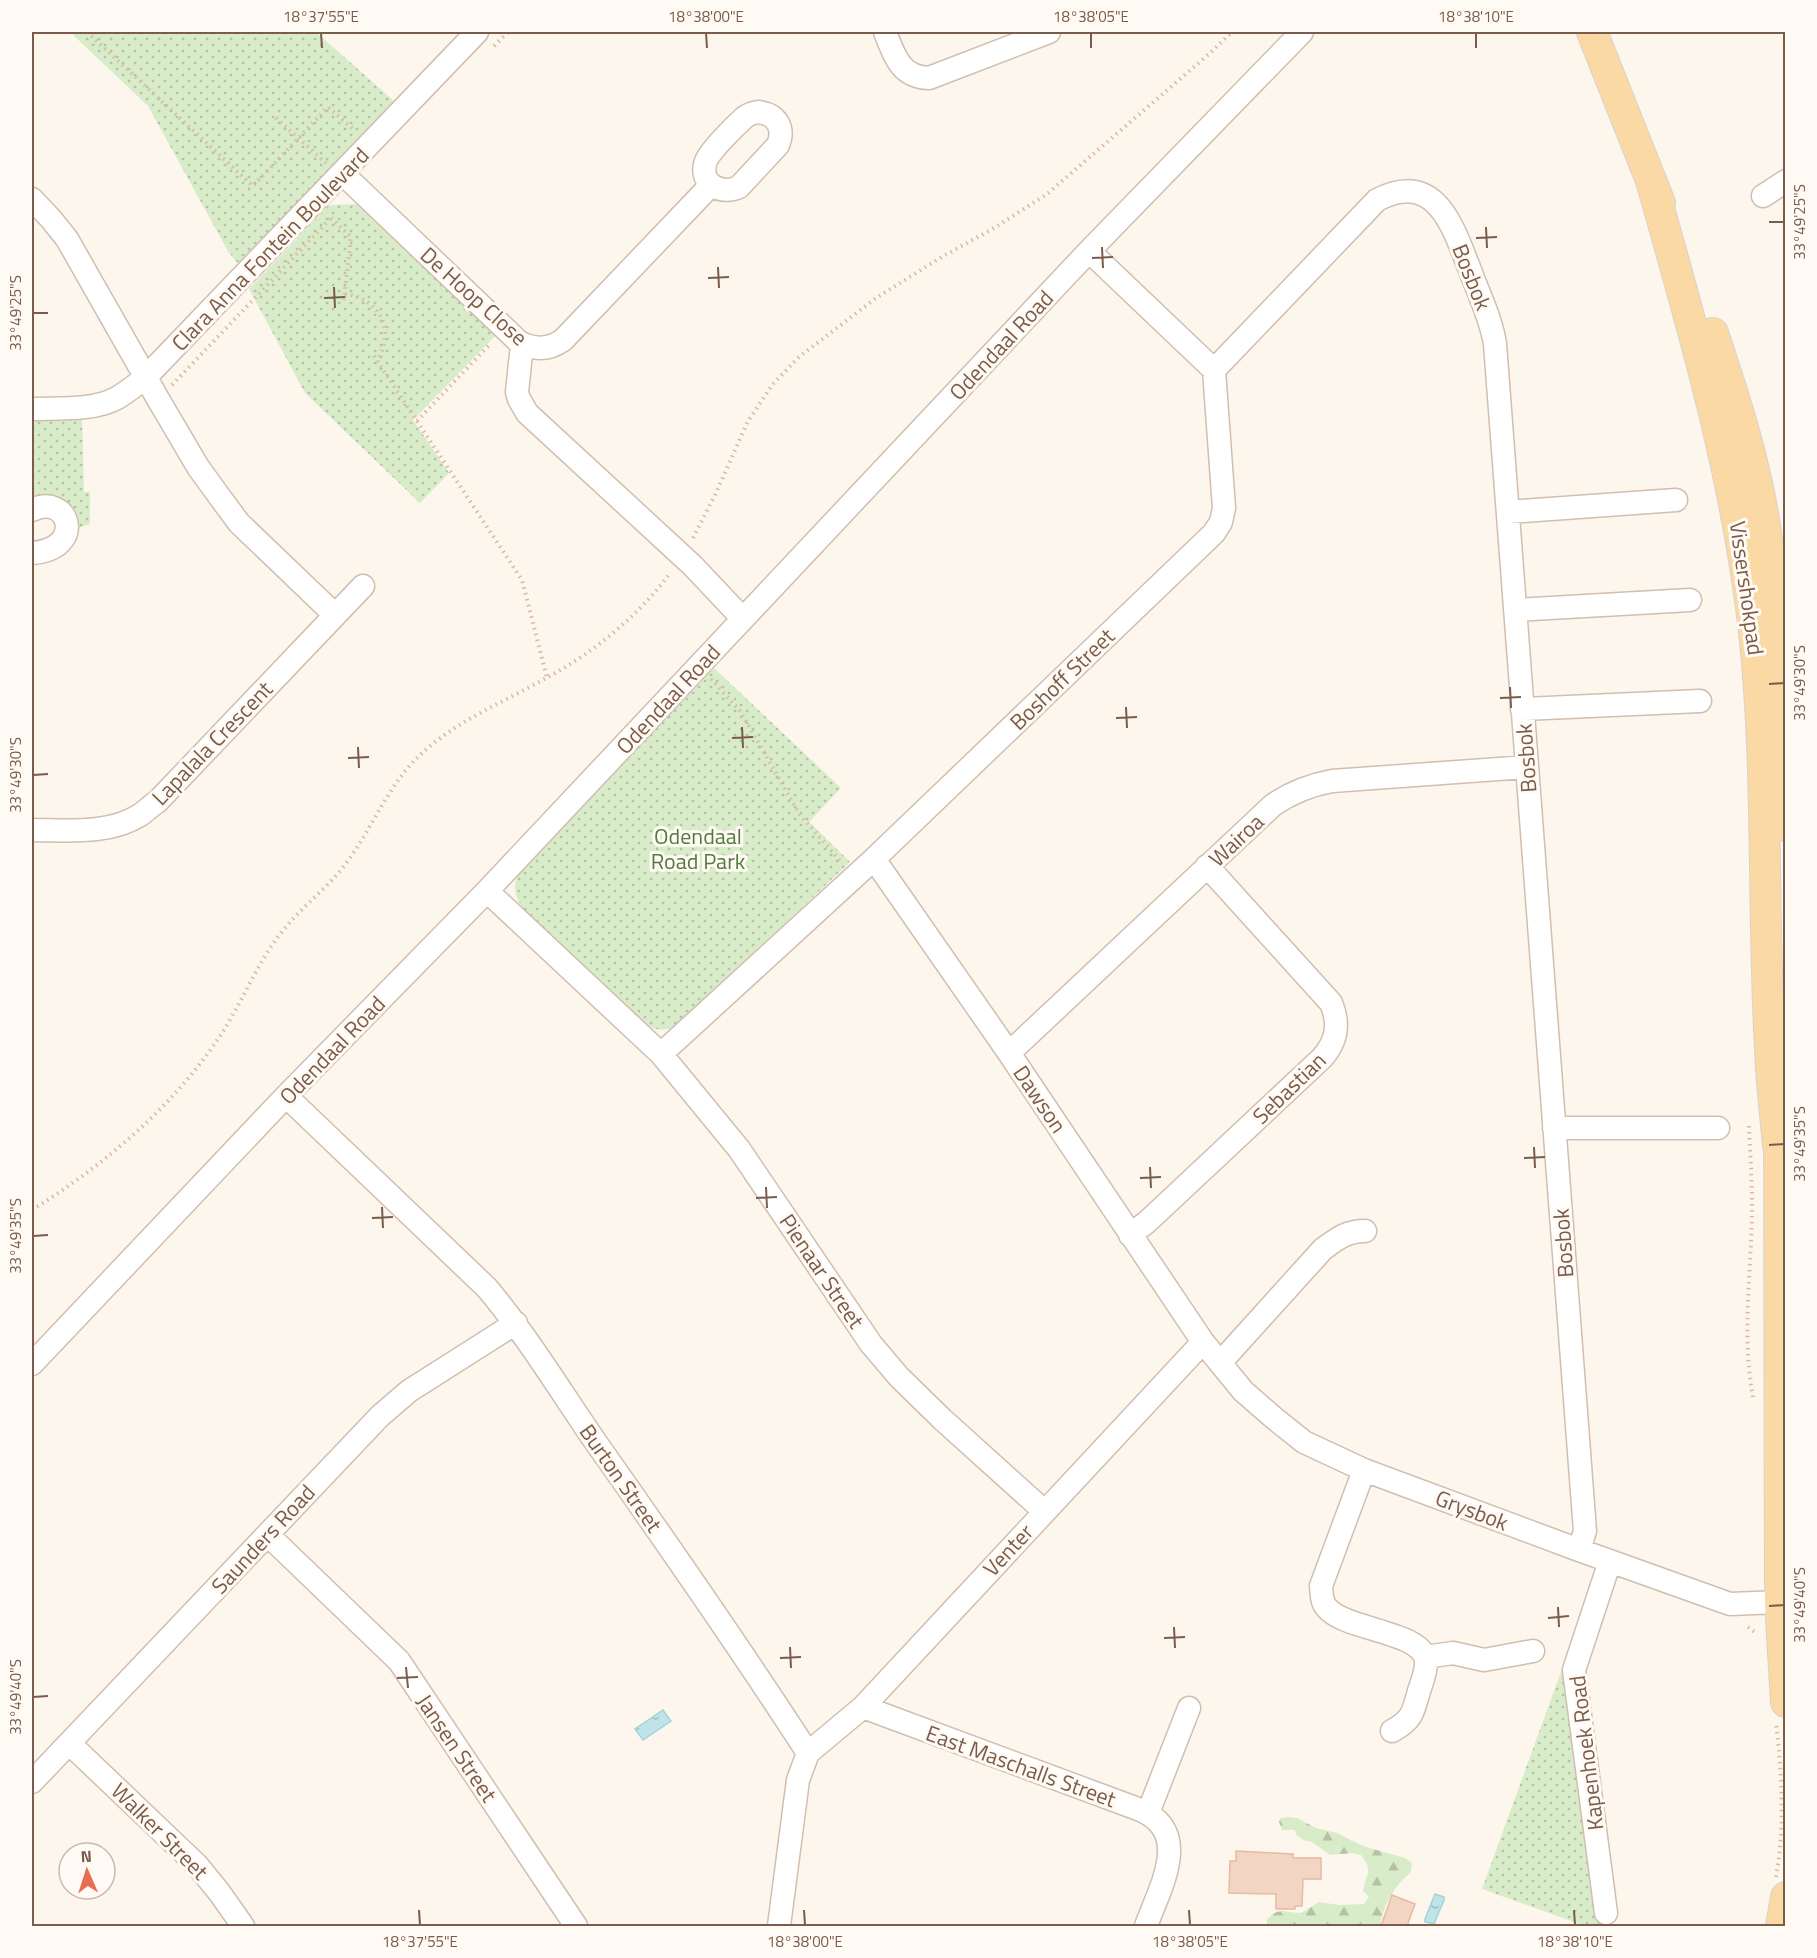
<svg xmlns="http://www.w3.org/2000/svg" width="1817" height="1958" font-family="'Titillium Web',sans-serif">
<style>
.green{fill:url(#green-dots)}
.forest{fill:url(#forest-firs)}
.water{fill:url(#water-ripples);stroke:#a5d3da;stroke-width:1.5}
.building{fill:#f3d5c3;stroke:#e6bba3;stroke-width:1.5}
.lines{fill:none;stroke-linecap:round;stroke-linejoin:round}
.minor-casing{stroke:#d1beb0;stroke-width:25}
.major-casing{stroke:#dad1cd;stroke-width:32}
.path{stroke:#d9b8a5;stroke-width:4;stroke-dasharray:1.5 4.5;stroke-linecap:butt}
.minor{stroke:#fff;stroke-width:22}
.major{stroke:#fbd9a5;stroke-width:30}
.ticks{fill:none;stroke:#7a5c4d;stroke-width:2}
.labels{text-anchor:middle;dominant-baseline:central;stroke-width:6;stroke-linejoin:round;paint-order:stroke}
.street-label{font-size:22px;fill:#7a5c4d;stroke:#fffaf3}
.park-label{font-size:22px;fill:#537a41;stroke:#fffaf3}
.neatline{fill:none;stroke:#7a5c4d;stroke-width:2}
.ticks-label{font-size:15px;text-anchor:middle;fill:#7a5c4d}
</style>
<defs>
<pattern id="green-dots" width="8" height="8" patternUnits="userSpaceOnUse" patternTransform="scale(1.5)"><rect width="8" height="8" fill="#d8ecc9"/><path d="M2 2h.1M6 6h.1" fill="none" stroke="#b4c2a5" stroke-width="1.8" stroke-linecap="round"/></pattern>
<pattern id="forest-firs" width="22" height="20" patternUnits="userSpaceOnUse" patternTransform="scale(1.5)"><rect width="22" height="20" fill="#d8ecc9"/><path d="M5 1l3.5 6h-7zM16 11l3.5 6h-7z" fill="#b4c2a5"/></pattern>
<pattern id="water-ripples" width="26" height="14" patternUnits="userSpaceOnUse" patternTransform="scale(1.5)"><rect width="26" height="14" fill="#bfe3e8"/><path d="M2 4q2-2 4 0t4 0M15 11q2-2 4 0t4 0" fill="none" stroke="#a0bbbe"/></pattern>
</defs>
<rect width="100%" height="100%" fill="#fdf6ec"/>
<path class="green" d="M70,32H316L395,102L239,265L228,251L148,106Z
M360,204L496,335L413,420L449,473L420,503L305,393L249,289L329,205Z
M82,417L84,492H90V524L76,529L32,500V419Z
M714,668L841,788L809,822L850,862L677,1025C664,1032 653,1031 642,1022L522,907C513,894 513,883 521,869Z
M1562,1669L1566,1671L1600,1926H1585L1482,1889Z"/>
<path class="forest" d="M1289,1817L1297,1818L1316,1828L1337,1833L1363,1846L1405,1858L1412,1863L1411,1872C1395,1885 1383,1905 1380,1926H1267V1920C1277,1906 1287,1913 1301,1913L1319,1902L1339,1905L1364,1904L1369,1897L1363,1891C1366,1872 1374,1872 1361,1855L1352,1853L1330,1855L1312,1842L1303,1840L1296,1834L1295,1830H1282L1279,1822L1281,1818Z"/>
<path class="water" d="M663,1710L671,1721L643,1740L635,1729Z
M1435,1894L1444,1897V1900L1434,1924L1425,1922V1919Z"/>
<path class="building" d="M1236,1851L1293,1854V1858H1321V1879H1303L1302,1906H1295V1909H1276V1894L1229,1893L1230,1861H1236Z
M1392,1895L1415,1904L1407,1926H1381Z"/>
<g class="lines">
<g class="minor-casing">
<path id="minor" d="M885,32C894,55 900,77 929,78L1049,32
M758,112C777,114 785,128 778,145L739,187C722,195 700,185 705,164C707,153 736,125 745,117C749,114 753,113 758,112Z
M342,173L519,342C534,350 549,350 563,340L711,185
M1763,196L1786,181
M32,199L51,219L67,239L158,399L198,467L219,496L239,523L334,614
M522,344L517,392L519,399L527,413L693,566L743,619
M1214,370L1377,200C1437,169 1453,228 1470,270C1479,295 1491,318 1495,344L1585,1531L1579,1550
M32,409C59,408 93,411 117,398C127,392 136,385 145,378L477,32
M32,510C69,492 87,549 32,553
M1508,512L1676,500
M1515,610L1690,600
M1522,709L1700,701
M32,830C66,830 109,835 140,815C146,811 152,805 158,801L363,586
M874,859L1009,1053L1203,1342L1243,1391L1274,1418L1304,1442L1364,1470L1579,1550L1730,1604L1780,1602
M487,891L661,1054L739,1149L871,1344L899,1377L942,1419L1044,1511
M1009,1053L1273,805C1292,792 1310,785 1332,781L1527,767
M661,1054L874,859L1214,533L1221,522L1224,508L1214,370L1089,251
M286,1096L487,1288C528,1337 561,1392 597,1444C669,1546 740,1648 808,1753L798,1780L779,1926
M1554,1128H1718
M1130,1235L1147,1222L1322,1058C1337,1041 1340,1024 1331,1003L1207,866
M1220,1363L1323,1249C1338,1238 1347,1231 1365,1231
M32,1364L286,1096L487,891L1089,251L1302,32
M1364,1470L1321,1586C1322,1594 1321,1602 1327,1608C1345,1630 1421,1631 1426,1660C1427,1670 1422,1682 1419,1691C1413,1713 1412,1720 1392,1731
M268,1535L399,1661L576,1926
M1425,1657L1453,1653L1484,1660L1533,1651
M863,1707L1138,1809C1194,1831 1160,1887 1146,1926
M69,1743L197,1865L219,1892L243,1926
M808,1753L863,1707L1203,1342
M32,1782L380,1416L409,1391L516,1323
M1148,1813L1189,1708
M1606,1913L1574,1670L1610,1561"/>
</g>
<g class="major-casing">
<path id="major" d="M1592,32L1660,203
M1652,184C1694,332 1737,479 1754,632C1769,770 1762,909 1770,1048C1771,1080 1775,1113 1778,1145
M1713,333C1734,396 1755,460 1765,526C1781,625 1785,725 1786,826
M1779,1126L1780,1602L1786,1702
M1781,1926L1786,1897"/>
</g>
<path class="path" d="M87,32L253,186L328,107L354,130
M494,46L508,32
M276,118L326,163
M331,218L351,237L344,300
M345,294C380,299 396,330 377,361
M374,356L522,580L547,678
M172,385L330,219
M417,421L491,343
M693,538L715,495L748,421L773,384L799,357L876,298L940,258L994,228L1047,194L1209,54L1232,32
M711,679L740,711L800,815L842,863
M1749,1126C1750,1152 1752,1178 1752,1204C1752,1268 1741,1333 1753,1397
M32,1210C104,1165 172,1108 220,1036C242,1003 257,963 281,933C301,907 328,888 347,862C373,827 388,785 420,755C457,720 506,701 550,676C597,650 639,615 671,572
M1748,1627L1757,1634
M1776,1877C1785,1826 1782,1775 1776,1723"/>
<use href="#minor" class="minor"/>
<use href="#major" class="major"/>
</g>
<path class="ticks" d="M321,33L322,48M706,33L707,48M1091,33V48M1476,33V48M1769,222H1784M1486,227L1487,248M1476,238L1497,237M1102,247L1103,268M1092,258L1113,257M718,267L719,288M708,278L729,277M334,287L335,308M324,298L345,297M33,313H48M1769,684L1784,683M1510,687L1511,708M1500,698L1521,697M1126,707L1127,728M1116,718L1137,717M742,727L743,748M732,738L753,737M358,747L359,768M348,758L369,757M33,775L48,774M1769,1145L1784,1144M1534,1147L1535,1168M1524,1158L1545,1157M1150,1167L1151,1188M1140,1178L1161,1177M766,1187L767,1208M756,1198L777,1197M382,1207L383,1228M372,1218L393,1217M33,1236L48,1235M1769,1606L1784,1605M1558,1607L1559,1627M1548,1618L1569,1616M1174,1627L1175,1648M1164,1638L1185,1637M790,1647L791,1668M780,1658L801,1657M406,1667L408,1688M397,1678L418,1677M33,1697L48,1696M419,1910L420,1925M804,1910L805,1925M1189,1910L1190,1925M1574,1910L1575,1925"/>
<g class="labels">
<g class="street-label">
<text transform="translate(270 249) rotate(-46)">Clara Anna Fontein Boulevard</text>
<text transform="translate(1472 277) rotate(68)">Bosbok</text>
<text transform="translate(474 296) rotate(42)">De Hoop Close</text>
<text transform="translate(1001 345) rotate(-47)">Odendaal Road</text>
<text transform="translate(1747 588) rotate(82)">Vissershokpad</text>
<text transform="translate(1062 679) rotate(-44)">Boshoff Street</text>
<text transform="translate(668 699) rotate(-47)">Odendaal Road</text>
<text transform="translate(212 743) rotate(-46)">Lapalala Crescent</text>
<text transform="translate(1526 758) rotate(-94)">Bosbok</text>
<text transform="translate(1236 840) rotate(-43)">Wairoa</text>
<text transform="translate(332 1050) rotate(-46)">Odendaal Road</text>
<text transform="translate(1289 1088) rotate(-44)">Sebastian</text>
<text transform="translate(1040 1099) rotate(56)">Dawson</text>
<text transform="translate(1563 1243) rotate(-94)">Bosbok</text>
<text transform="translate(822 1271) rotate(56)">Pienaar Street</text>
<text transform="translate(621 1478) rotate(55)">Burton Street</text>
<text transform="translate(1472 1510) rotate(21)">Grysbok</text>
<text transform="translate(263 1539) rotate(-47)">Saunders Road</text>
<text transform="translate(1008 1550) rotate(-47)">Venter</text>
<text transform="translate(457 1748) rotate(56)">Jansen Street</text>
<text transform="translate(1586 1753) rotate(-97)">Kapenhoek Road</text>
<text transform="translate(1021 1766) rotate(20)">East Maschalls Street</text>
<text transform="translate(160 1831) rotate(45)">Walker Street</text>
</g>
<g class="park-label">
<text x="698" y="836">Odendaal<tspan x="698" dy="25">Road Park</tspan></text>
</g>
</g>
<rect width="1817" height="1958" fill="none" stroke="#fffaf3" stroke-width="66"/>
<g transform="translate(87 1871) rotate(357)"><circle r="28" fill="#fffaf3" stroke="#cabbb1" stroke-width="1.5"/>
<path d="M0-4.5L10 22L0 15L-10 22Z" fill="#e76f51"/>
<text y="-9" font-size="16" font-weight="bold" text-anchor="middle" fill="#7a5c4d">N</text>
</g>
<rect x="33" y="33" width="1751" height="1892" class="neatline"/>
<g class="ticks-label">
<text x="321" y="22">18°37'55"E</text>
<text x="706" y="22">18°38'00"E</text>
<text x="1091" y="22">18°38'05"E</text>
<text x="1476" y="22">18°38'10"E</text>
<text transform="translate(1800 222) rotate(-90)" y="5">33°49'25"S</text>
<text transform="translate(16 313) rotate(-90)" y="5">33°49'25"S</text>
<text transform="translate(1800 683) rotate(-90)" y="5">33°49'30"S</text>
<text transform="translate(16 775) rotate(-90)" y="5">33°49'30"S</text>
<text transform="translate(1800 1144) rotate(-90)" y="5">33°49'35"S</text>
<text transform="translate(16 1236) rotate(-90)" y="5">33°49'35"S</text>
<text transform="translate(1800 1605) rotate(-90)" y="5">33°49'40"S</text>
<text transform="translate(16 1697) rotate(-90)" y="5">33°49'40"S</text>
<text x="420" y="1947">18°37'55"E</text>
<text x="805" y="1947">18°38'00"E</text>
<text x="1190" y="1947">18°38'05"E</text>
<text x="1575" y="1947">18°38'10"E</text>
</g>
</svg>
